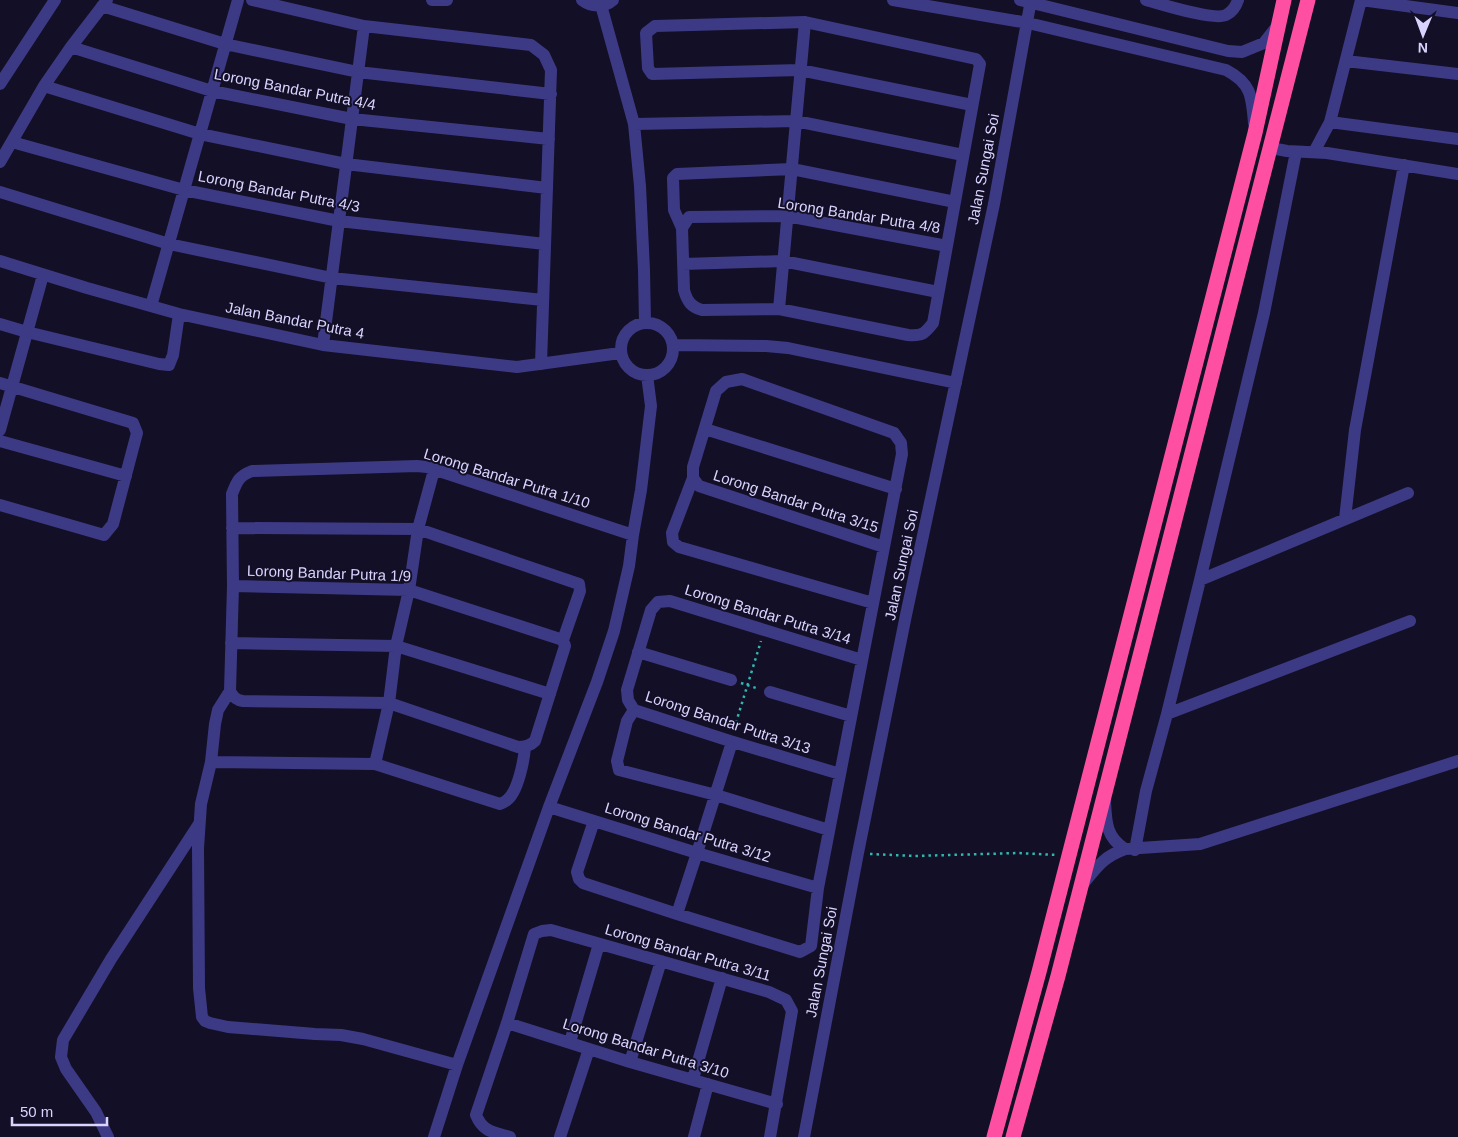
<svg xmlns="http://www.w3.org/2000/svg" width="1458" height="1137" font-family="Helvetica,sans-serif">
<style>
.lines{fill:none;stroke-linecap:round;stroke-linejoin:round}
.path{stroke:#2fb8b0;stroke-width:2.5;stroke-dasharray:2.5 4;stroke-linecap:butt}
.minor{stroke:#3d3a85;stroke-width:12}
.highway{stroke:#ff4fa3;stroke-width:15}
.labels{text-anchor:middle;dominant-baseline:central;stroke-width:4;stroke-linejoin:round;paint-order:stroke}
.street-label{font-size:15px;fill:#d9d4ff;stroke:#130f26}
</style>
<rect width="100%" height="100%" fill="#130f26"/>
<g class="lines">
<path class="path" d="M741,683L759,689
M734,729L761,641
M870,854L915,856L1018,853L1057,855"/>
<path class="minor" d="M252,0L364,26L531,45L544,55L551,70L541,364
M432,0H447
M582,0C591,7 604,8 613,0
M893,0L1028,23L1226,70C1251,83 1252,96 1254,123
M1020,0L1228,51L1242,52L1264,43L1278,25
M1146,0C1161,4 1214,21 1226,15C1232,12 1236,6 1238,0
M1361,0L1458,13
M601,5L634,124L640,186L644,270L645,323
M102,6L225,44L358,72L551,94
M71,47L212,91L352,119L549,139
M1346,61L1458,74
M0,84L55,0
M44,86L200,134L346,164L547,188
M1330,122L1458,139
M634,124L796,121L963,155
M12,142L184,190L339,221L545,244
M1271,148L1287,151L1327,153L1458,174
M1314,152L1330,122L1361,0
M0,162L44,86L71,47L107,0
M0,192L169,244L332,278L543,300
M955,202L792,169L677,174L673,178L674,210L682,228L684,290C687,301 691,307 702,310L779,309L908,335C923,336 924,334 933,323L980,64L976,59L805,22L655,26L646,33L648,68L652,74L800,70L972,105
M682,228L689,217L787,216L947,246
M0,261L87,288L179,314L323,345L517,367L620,353
M683,264L783,261L938,292
M151,306L238,0
M779,309L805,22
M621 349a26 26 0 1 1 52 0a26 26 0 1 1-52 0Z
M0,324L27,332L159,364L169,365L173,355L179,314
M323,345L364,26
M673,345L766,346L788,348L956,383
M0,383L133,423L137,433L113,524L104,535L0,505
M705,429L896,489
M0,430L43,275
M0,441L126,476
M693,478L672,533L673,542L679,547L873,603
M1345,519L1355,430L1404,165
M232,528L418,529L579,584L580,591L563,640
M1200,580L1264,313L1296,152
M231,643L396,646L550,694
M638,652L731,680
M230,691C233,697 236,700 243,701L389,703L518,747C525,747 530,746 535,741L565,646L563,640L409,590L233,586
M770,692L851,716
M634,710L627,721L617,761L619,770L716,795L829,830
M1167,714L1200,580L1408,493
M525,747C524,760 518,792 507,800C505,802 502,803 500,804L375,764L211,762L215,724L218,710L230,691L233,586L232,494C237,481 239,476 252,471L417,466L427,467L633,535
M211,762L201,804L198,848L199,988L202,1017L205,1021L210,1023L228,1027L315,1034L341,1035L363,1039L457,1065
M375,764L389,703L396,646L409,590L418,529L434,470
M840,774L730,741L634,710L628,700L627,690L651,610L658,602L670,601L862,660
M1105,801C1106,822 1106,837 1125,849
M549,807L697,853L818,888
M594,821L577,872L579,879L583,883L677,914L800,952L811,946L818,888L902,454L901,443L894,433L742,379L726,382L716,391L693,467V478L699,486L884,547
M1135,850L1146,791L1167,714L1410,621
M1083,884C1097,867 1103,857 1125,849L1200,844L1458,761
M677,914L697,853L732,742
M507,1023L630,1062L777,1104
M570,1042L599,944
M630,1062L661,961
M693,1079L722,978
M108,1137L96,1112L66,1069L61,1057L63,1040L111,959L199,824
M434,1137L457,1065L549,807L597,682L614,631L629,566L633,535L641,490L651,406L647,375
M510,1137C493,1132 483,1132 476,1115L507,1023L534,934L542,931L551,930L769,992L786,1000L792,1011L770,1137
M560,1137L589,1049
M694,1137L708,1084
M804,1137L858,853L906,615L994,204L1031,0"/>
<path class="highway" d="M994,1137L1039,972L1255,133L1284,0
M1013,1137L1058,976L1308,0"/>
</g>
<g class="labels">
<g class="street-label">
<text transform="translate(295 89) rotate(11)">Lorong Bandar Putra 4/4</text>
<text transform="translate(983 169) rotate(-79)">Jalan Sungai Soi</text>
<text transform="translate(279 191) rotate(11)">Lorong Bandar Putra 4/3</text>
<text transform="translate(859 215) rotate(9)">Lorong Bandar Putra 4/8</text>
<text transform="translate(295 320) rotate(11)">Jalan Bandar Putra 4</text>
<text transform="translate(507 478) rotate(17)">Lorong Bandar Putra 1/10</text>
<text transform="translate(796 501) rotate(18)">Lorong Bandar Putra 3/15</text>
<text transform="translate(901 565) rotate(-78)">Jalan Sungai Soi</text>
<text transform="translate(329 573) rotate(2)">Lorong Bandar Putra 1/9</text>
<text transform="translate(768 614) rotate(17)">Lorong Bandar Putra 3/14</text>
<text transform="translate(728 722) rotate(18)">Lorong Bandar Putra 3/13</text>
<text transform="translate(688 832) rotate(17)">Lorong Bandar Putra 3/12</text>
<text transform="translate(688 952) rotate(16)">Lorong Bandar Putra 3/11</text>
<text transform="translate(821 962) rotate(-79)">Jalan Sungai Soi</text>
<text transform="translate(646 1048) rotate(17)">Lorong Bandar Putra 3/10</text>
</g>
</g>
<g transform="translate(1423 35) rotate(181)" stroke="#130f26" stroke-width="4" paint-order="stroke">
<path d="M0-4L9 19L0 12L-9 19Z" fill="#d9d4ff"/>
<text y="-8" font-size="14" font-weight="bold" text-anchor="middle" fill="#d9d4ff">N</text>
</g>
<path d="M12 1117v8h95v-8" fill="none" stroke="#d9d4ff" stroke-width="2.5"/>
<text x="20" y="1117" font-size="15" fill="#d9d4ff" stroke="#130f26" stroke-width="4" paint-order="stroke">50 m</text>
</svg>
